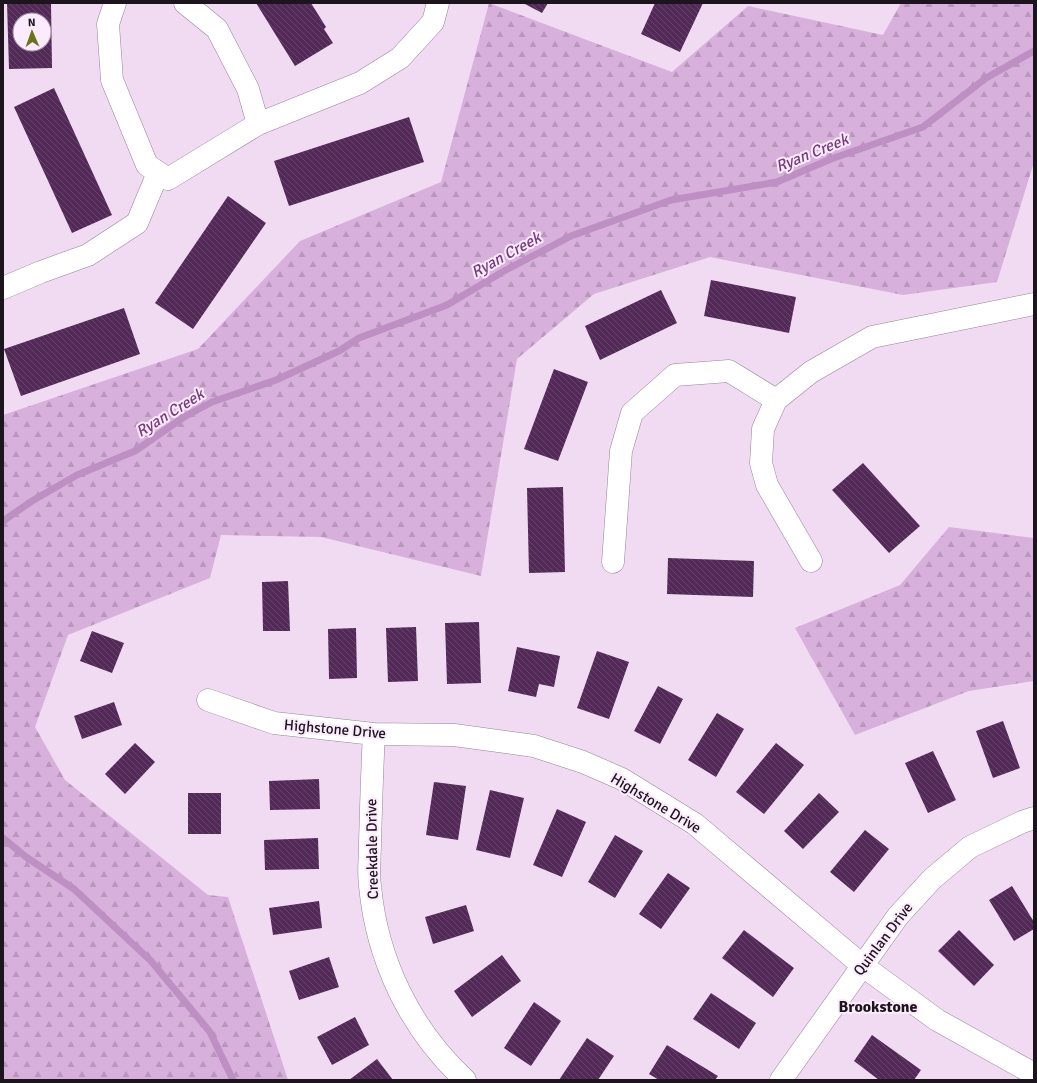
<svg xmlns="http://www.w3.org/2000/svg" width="1037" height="1083" font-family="Signika,sans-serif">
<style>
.forest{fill:url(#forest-firs)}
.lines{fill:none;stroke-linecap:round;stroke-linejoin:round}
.stream{stroke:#be8fc3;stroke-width:7}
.building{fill:url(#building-back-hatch);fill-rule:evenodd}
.minor-casing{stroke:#978399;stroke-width:23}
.minor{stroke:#fff;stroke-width:22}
.labels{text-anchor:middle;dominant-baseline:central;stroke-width:4;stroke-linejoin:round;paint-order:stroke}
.street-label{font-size:15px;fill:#1d151d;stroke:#fceafd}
.water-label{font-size:16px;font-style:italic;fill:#763c7c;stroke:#fceafd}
.neighbourhood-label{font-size:16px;font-weight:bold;fill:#1d151d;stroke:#fceafd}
</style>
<defs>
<pattern id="forest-firs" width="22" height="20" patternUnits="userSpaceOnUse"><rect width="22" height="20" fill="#d8b0dc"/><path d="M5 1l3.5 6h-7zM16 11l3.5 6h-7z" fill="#b996bc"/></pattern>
<pattern id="building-back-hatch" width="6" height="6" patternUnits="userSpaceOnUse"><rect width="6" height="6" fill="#522957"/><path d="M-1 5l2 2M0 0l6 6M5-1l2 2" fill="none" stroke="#67466b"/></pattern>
</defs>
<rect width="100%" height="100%" fill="#f1dbf3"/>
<path class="forest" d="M489,3L672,72L748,6L883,35L901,3H1034V162L997,282L903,295L710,257L594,294L517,359L481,576L321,537L221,535L210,578L68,635L35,727L65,780L208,895L228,897L288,1080H5L3,1077V415L198,349L300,241L441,182Z
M949,527L1034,538V681L969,691L855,735L795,628L900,585Z"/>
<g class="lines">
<path class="stream" d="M3,521L32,501L77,475L135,451L184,417L212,402L276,380L339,351L359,338L447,305L504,271L571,236L671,200L777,182L831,159L923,127L986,78L1034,51
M3,838L26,857L74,889L151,961L210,1032L233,1080"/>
</g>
<path class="building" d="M7,3H51L52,68L9,69ZM20,20H44V44H20Z
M256,3H311L326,27L324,29L333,43L295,66Z
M523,3H548L542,13Z
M655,3H703L680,52L641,34Z
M54,88L112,215L72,233L14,107Z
M409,117L424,162L289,206L274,161Z
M228,196L266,223L193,329L155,303Z
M711,280L796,297L789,333L704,316Z
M661,290L677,323L600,360L585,326Z
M124,308L140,354L21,396L4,349Z
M554,369L588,382L558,461L524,449Z
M863,463L920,526L889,553L832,490Z
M563,487L565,572L529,573L527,488Z
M668,558L754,561L753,597L667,594Z
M288,581L290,631H263L262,582Z
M479,622L481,683L447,684L445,623Z
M416,627L418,681L388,682L386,628Z
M356,628L357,678L329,679L328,629Z
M92,631L124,643L112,673L80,661Z
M517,647L560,656L554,687L539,684L536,697L508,691Z
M597,651L629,662L609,719L577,708Z
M658,686L683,699L660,744L634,731Z
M114,702L122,725L82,739L74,716Z
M717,713L744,729L716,777L688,760Z
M1003,721L1020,768L993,778L976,731Z
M135,743L155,762L125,794L105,774Z
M776,743L804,765L764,814L736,792Z
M933,751L956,800L928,813L905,763Z
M319,779L320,809L270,810L269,781Z
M434,782L466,786L458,840L426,835Z
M490,790L524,798L510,858L476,850Z
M188,793H221V834H188Z
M819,793L839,812L803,849L784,831Z
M557,809L586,822L562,877L533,865Z
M865,830L889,849L854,892L830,872Z
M615,835L643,851L615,898L588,882Z
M318,838L319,869L265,870L264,840Z
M668,873L690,888L661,929L639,914Z
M1012,886L1034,922V929L1014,941L989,900Z
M319,901L322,928L273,935L269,908Z
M466,905L474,931L433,944L425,917Z
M744,930L794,968L773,997L722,958Z
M959,930L994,965L974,986L938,951Z
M502,955L521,981L472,1017L454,991Z
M329,957L339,987L299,1000L289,971Z
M711,993L756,1023L739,1049L693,1019Z
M534,1002L561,1021L531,1066L504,1048Z
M355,1017L369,1045L332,1065L317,1037Z
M872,1035L921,1070L914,1080H879L854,1061Z
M587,1038L614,1056L598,1080H559Z
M667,1045L718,1076L715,1080H659L649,1074Z
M377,1059L393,1080H349Z"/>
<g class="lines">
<g class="minor-casing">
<path id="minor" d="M115,3L108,24L112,80L147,165L168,179L258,124L360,83L400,58L433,22L438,3
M185,3L217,29L248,89L258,124
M3,288L41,272L88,255L137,223L158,173
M811,561L767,485L761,463L763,429L776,400L811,372L872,337L1034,304
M613,562L621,451L632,413L675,375L729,371L776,400
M208,700L274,723L374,734L454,735L534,746L583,762L622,779L695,824L863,966L937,1020L1034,1074
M374,734C372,770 371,807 370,843C370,857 368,872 370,886C377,960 410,1029 465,1080
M781,1080L898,916L932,879L970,847L1022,822L1034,818"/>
</g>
<use href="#minor" class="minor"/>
</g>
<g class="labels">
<g class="street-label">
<text transform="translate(335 729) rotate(5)">Highstone Drive</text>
<text transform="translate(656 803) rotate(31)">Highstone Drive</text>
<text transform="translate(372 849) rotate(-91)">Creekdale Drive</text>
<text transform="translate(883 939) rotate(-53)">Quinlan Drive</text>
</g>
<g class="water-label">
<text transform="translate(812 153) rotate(-22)">Ryan Creek</text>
<text transform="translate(506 255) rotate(-29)">Ryan Creek</text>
<text transform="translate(170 413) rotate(-32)">Ryan Creek</text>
</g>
<g class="neighbourhood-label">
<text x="878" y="1007">Brookstone</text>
</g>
</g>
<rect width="1037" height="1083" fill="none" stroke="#1d151d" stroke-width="8"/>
<g transform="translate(32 32) rotate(358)"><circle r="19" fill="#fceafd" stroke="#a395a3"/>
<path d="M0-3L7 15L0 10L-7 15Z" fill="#6c721a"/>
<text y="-6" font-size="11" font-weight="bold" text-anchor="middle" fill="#1d151d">N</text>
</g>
</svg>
